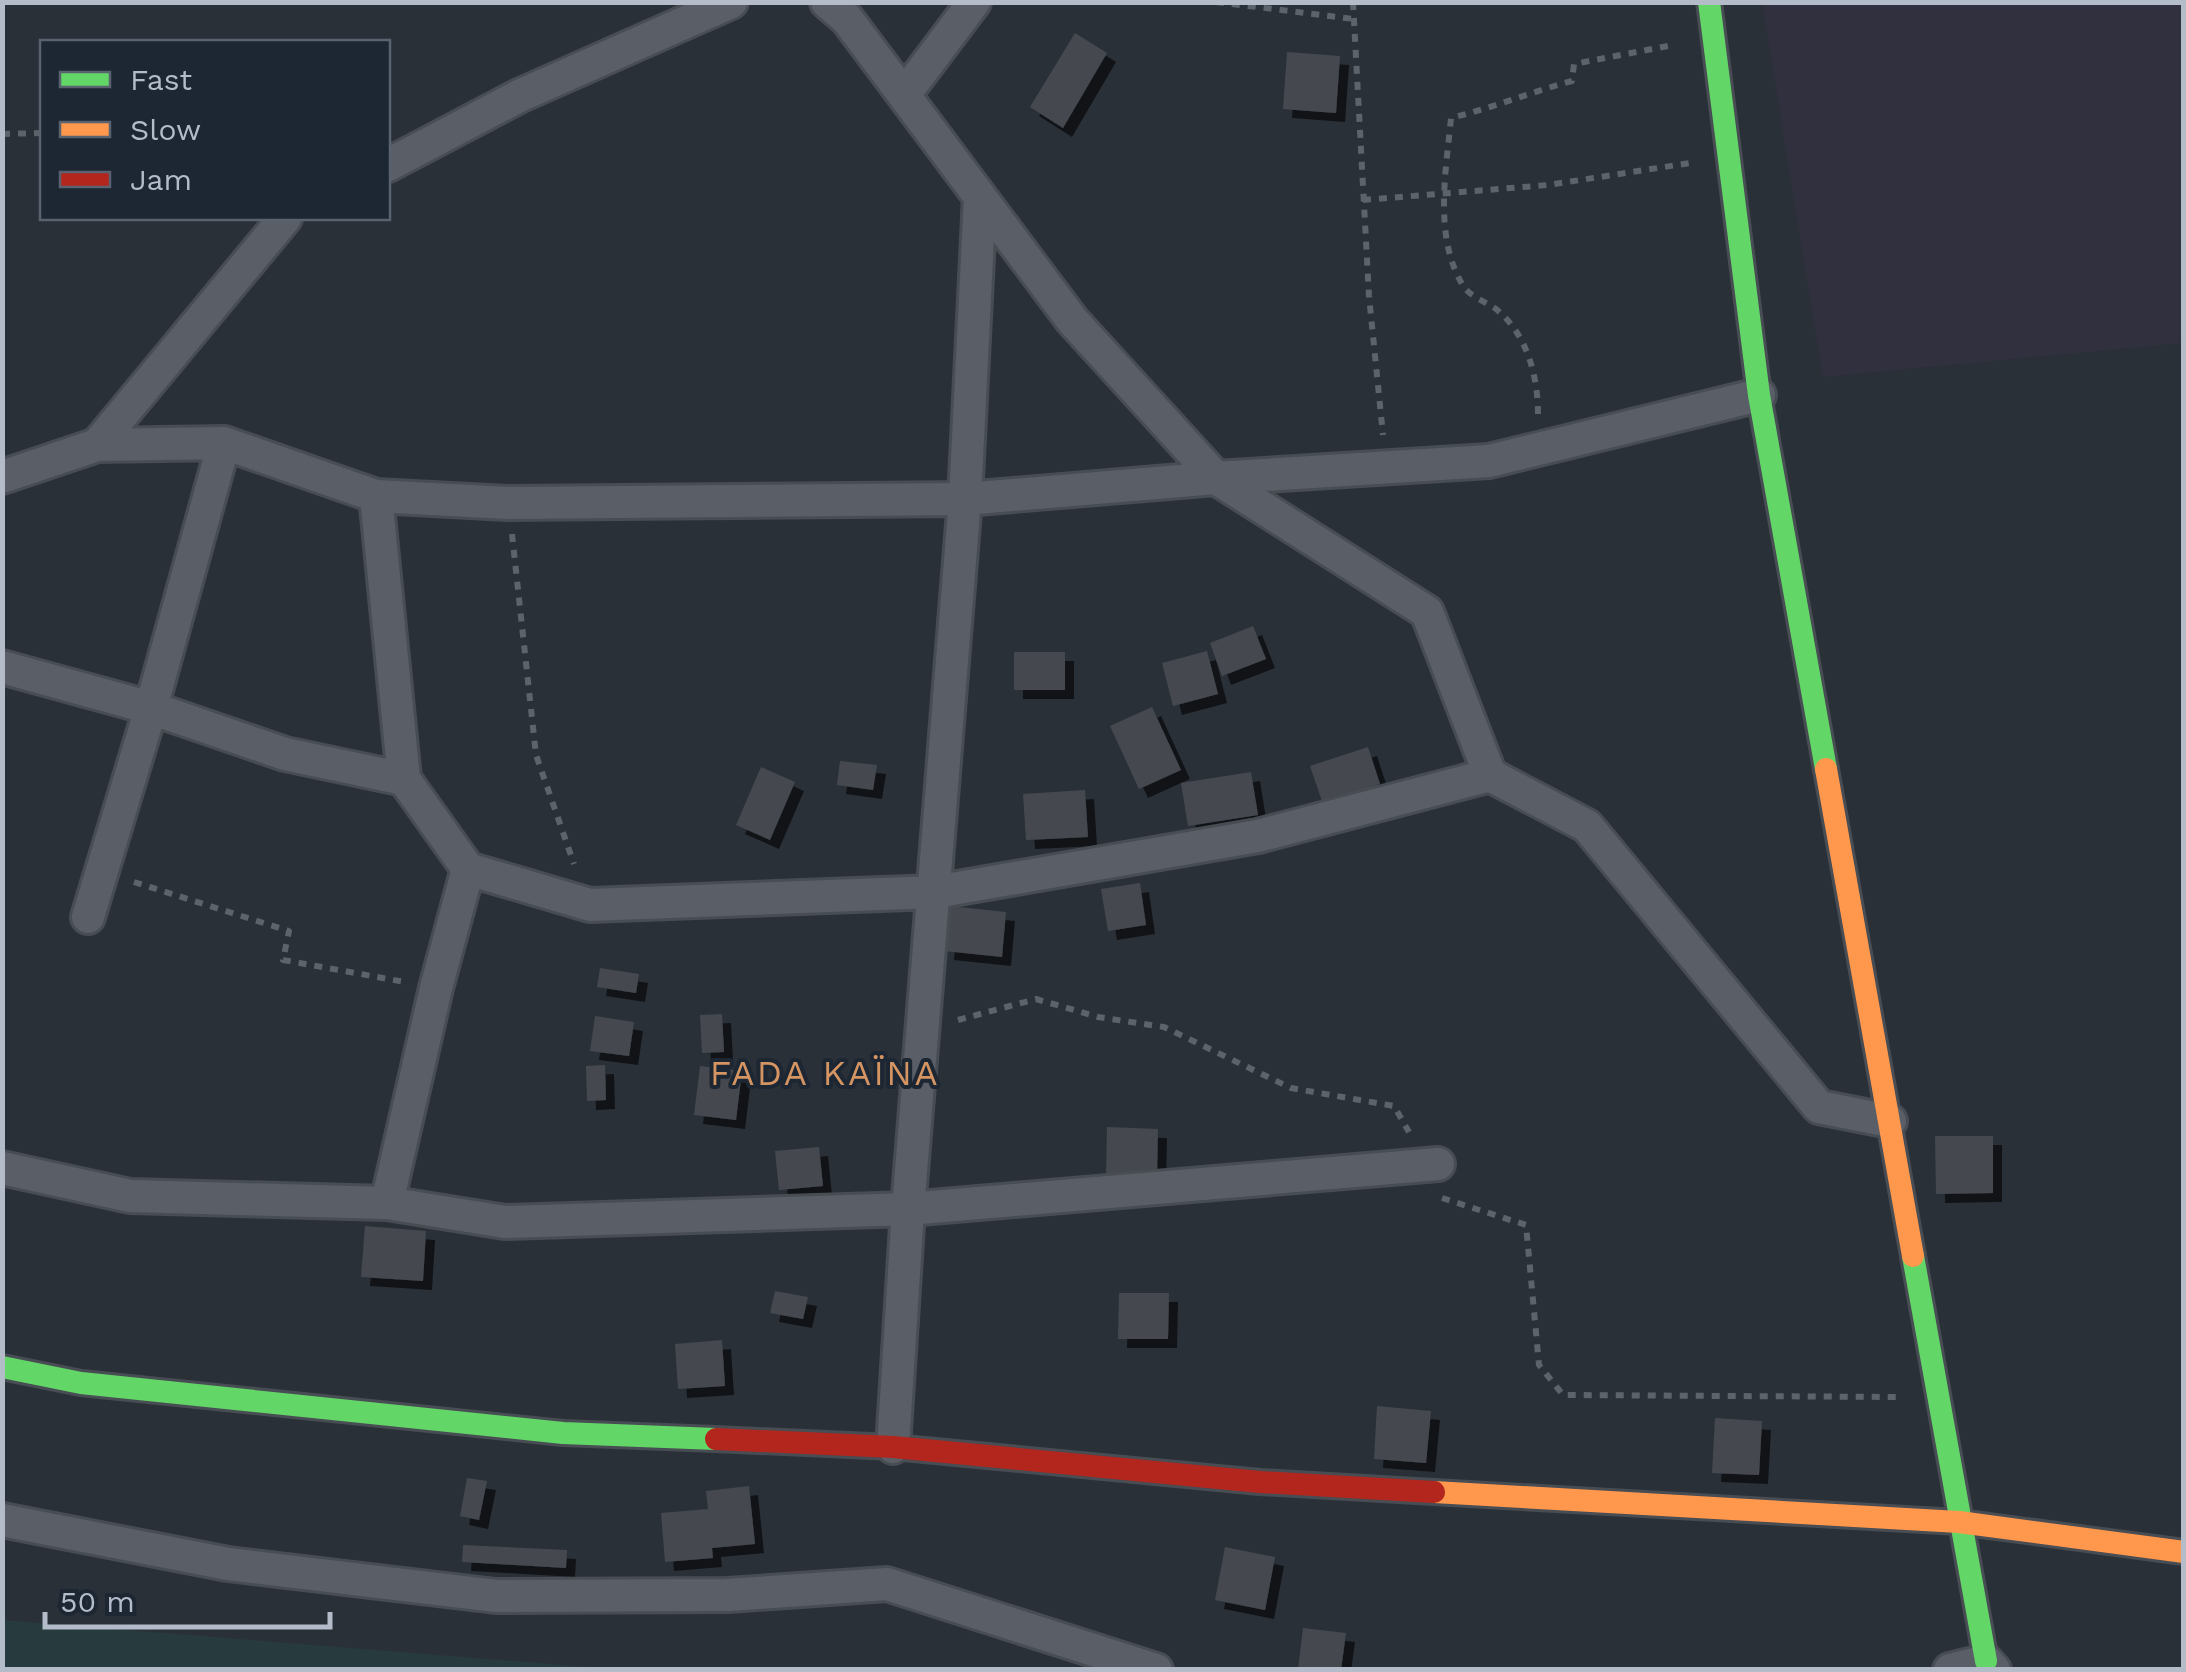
<svg xmlns="http://www.w3.org/2000/svg" width="2186" height="1672" font-family="'Work Sans',sans-serif">
<style>
.medical{fill:#31303e}
.green{fill:#273a3e}
.building{fill:#444950;filter:url(#shadow)}
.lines{fill:none;stroke-linecap:round;stroke-linejoin:round}
.street-casing{stroke:#484c53;stroke-width:38}
.fast-casing{stroke:#484c53;stroke-width:28}
.slow-casing{stroke:#484c53;stroke-width:28}
.jam-casing{stroke:#484c53;stroke-width:28}
.path{stroke:#5d636a;stroke-width:6;stroke-dasharray:8 8;stroke-linecap:butt}
.street{stroke:#5a5e66;stroke-width:32}
.fast{stroke:#63d668;stroke-width:22}
.slow{stroke:#ff974d;stroke-width:22}
.jam{stroke:#b3261e;stroke-width:22}
.labels{text-anchor:middle;dominant-baseline:central;stroke-width:8;stroke-linejoin:round;paint-order:stroke}
.quarter-label{font-size:35px;letter-spacing:2.5px;fill:#d59563;stroke:#1d2633}
</style>
<defs>
<filter id="shadow"><feDropShadow dx="9" dy="9" stdDeviation="0" flood-color="#0009"/></filter>
</defs>
<rect width="100%" height="100%" fill="#2a3038"/>
<path class="medical" d="M1762,3H2183V343L1823,377Z"/>
<path class="green" d="M3,1620L613,1669H3Z"/>
<path class="building" d="M1075,33L1107,53L1063,128L1030,107Z
M1287,52L1340,56L1336,113L1283,109Z
M1253,626L1266,659L1222,676L1210,643Z
M1207,651L1218,694L1173,706L1162,663Z
M1014,652H1065V690H1014Z
M1152,707L1181,770L1139,789L1110,726Z
M1368,747L1380,784L1323,804L1310,766Z
M840,761L877,765L873,790L837,785Z
M761,767L795,782L770,840L736,825Z
M1251,772L1258,815L1188,826L1181,783Z
M1085,790L1088,837L1026,840L1023,794Z
M1140,883L1146,925L1108,931L1101,889Z
M949,906L1006,912L1002,957L945,951Z
M600,968L639,974L636,993L597,987Z
M722,1014L724,1052L702,1053L700,1015Z
M595,1016L634,1022L629,1056L590,1051Z
M605,1065L606,1100L587,1101L586,1066Z
M700,1066L742,1071L736,1120L694,1115Z
M1107,1127L1158,1129L1157,1176H1106Z
M1935,1136H1993V1193L1936,1194Z
M819,1147L823,1186L779,1190L775,1151Z
M365,1226L426,1231L423,1281L361,1277Z
M775,1291L808,1297L803,1319L770,1313Z
M1119,1293H1169L1168,1339H1118Z
M722,1340L725,1386L678,1389L675,1344Z
M1377,1406L1431,1411L1426,1463L1374,1459Z
M1715,1418L1762,1421L1759,1475L1712,1473Z
M467,1478L487,1481L479,1520L460,1516Z
M749,1486L755,1544L712,1548L713,1558L665,1562L661,1513L708,1509L706,1491Z
M463,1545L567,1550L566,1568L462,1562Z
M1225,1547L1275,1557L1265,1610L1215,1600Z
M1303,1628L1346,1633L1341,1670H1298Z"/>
<g class="lines">
<g class="street-casing">
<path id="street" d="M827,2L847,19L1072,320L1216,478L1427,612L1490,775L1587,826L1819,1107L1890,1121
M904,95L974,2
M388,165L519,96L731,2
M97,445L224,443L376,496L507,503L965,499L1216,478L1489,461L1759,395
M2,477L97,445L285,218
M376,496L404,779L468,869L436,988L387,1203
M2,667L151,708L285,754L404,779
M468,869L590,905L935,892L1258,836L1490,775
M88,917L151,708L224,443
M2,1168L130,1196L387,1203L505,1222L908,1209L1438,1164
M893,1447L908,1209L965,499L980,197
M2,1520L228,1564L496,1596L728,1595L887,1584L1156,1670
M1950,1670L1986,1661L1994,1670"/>
</g>
<g class="fast-casing">
<path id="fast" d="M1709,2L1759,395L1826,769
M1913,1256L1986,1661
M2,1367L81,1383L563,1433L716,1439"/>
</g>
<g class="slow-casing">
<path id="slow" d="M1826,769L1913,1256
M1434,1492L1959,1522L2184,1552"/>
</g>
<g class="jam-casing">
<path id="jam" d="M716,1439L893,1447L1260,1482L1434,1492"/>
</g>
<path class="path" d="M1216,2L1354,19
M1353,2L1369,296L1383,435
M2,134L42,133
M1363,200L1548,185L1690,163
M1538,414C1538,376 1527,334 1496,309C1486,302 1471,297 1464,287C1433,239 1446,171 1451,118C1492,108 1531,92 1572,81L1574,64L1673,45
M512,534L536,755L574,864
M134,882L289,931L283,960L405,982
M958,1020L1036,999L1098,1017L1164,1027L1291,1088L1394,1106L1409,1132
M1442,1198L1526,1225L1539,1365L1563,1395L1897,1397"/>
<use href="#street" class="street"/>
<use href="#fast" class="fast"/>
<use href="#slow" class="slow"/>
<use href="#jam" class="jam"/>
</g>
<g class="labels">
<g class="quarter-label">
<text x="825" y="1073">FADA KAÏNA</text>
</g>
</g>
<rect width="2186" height="1672" fill="none" stroke="#b4bcc9" stroke-width="10"/>
<rect x="40" y="40" width="350" height="180" fill="#1d2633" stroke="#59626f" stroke-width="2.5"/>
<rect x="60" y="72" width="50" height="15" fill="#63d668" stroke="#59626f" stroke-width="2.5"/>
<text x="130" y="90" font-size="30" fill="#b4bcc9">Fast</text>
<rect x="60" y="122" width="50" height="15" fill="#ff974d" stroke="#59626f" stroke-width="2.5"/>
<text x="130" y="140" font-size="30" fill="#b4bcc9">Slow</text>
<rect x="60" y="172" width="50" height="15" fill="#b3261e" stroke="#59626f" stroke-width="2.5"/>
<text x="130" y="190" font-size="30" fill="#b4bcc9">Jam</text>
<path d="M45 1612v15h285v-15" fill="none" stroke="#b4bcc9" stroke-width="5"/>
<text x="60" y="1612" font-size="30" fill="#b4bcc9" stroke="#1d2633" stroke-width="8" paint-order="stroke">50 m</text>
</svg>
